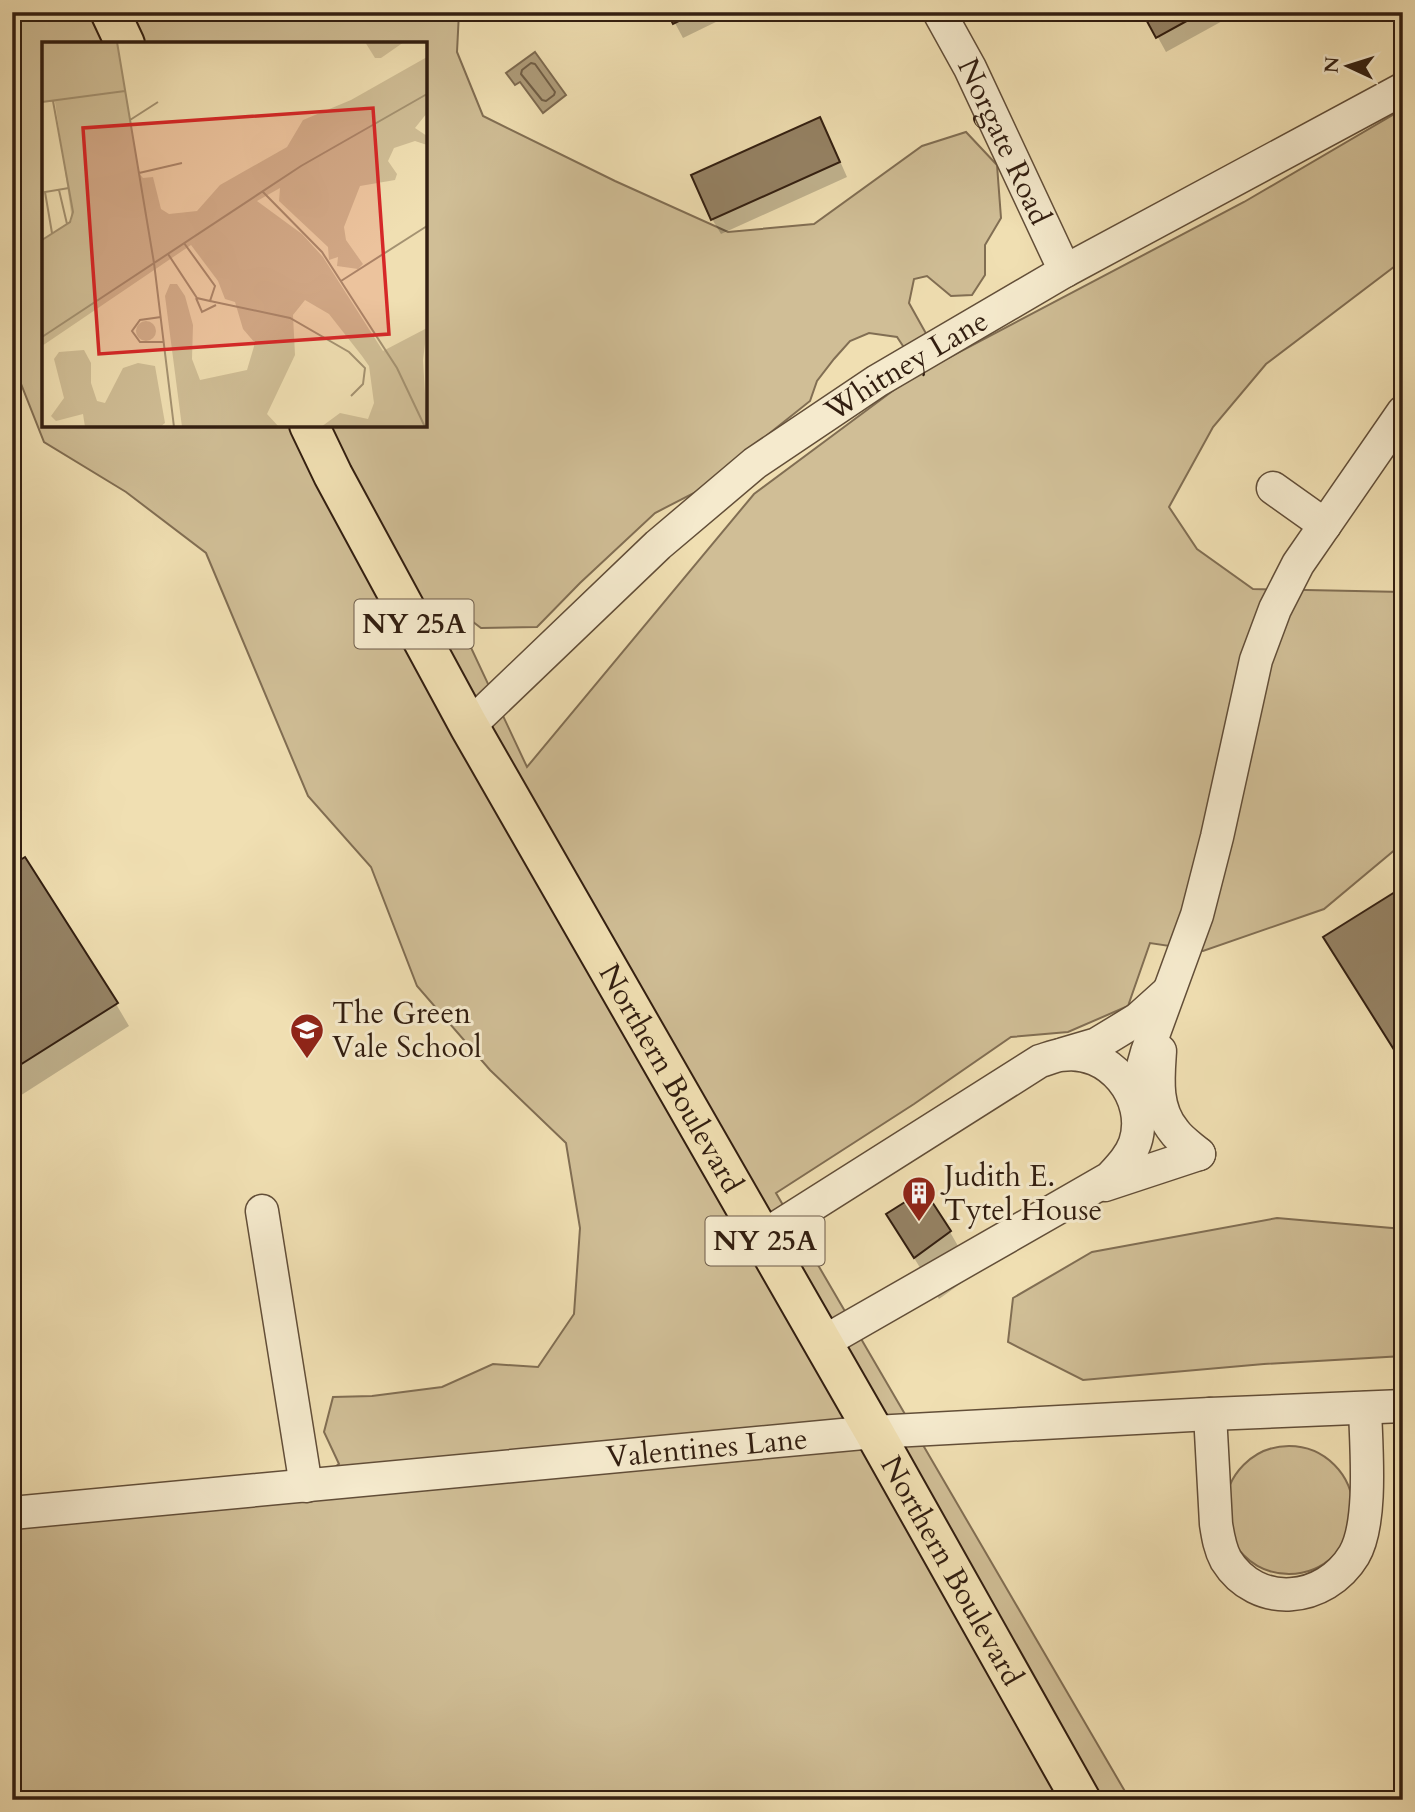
<svg xmlns="http://www.w3.org/2000/svg" width="1415" height="1812" font-family="Cardo,serif">
<style>
.green{fill:#d0be96;stroke:#816e53;stroke-width:2;fill-rule:evenodd}
.water{fill:#af9d7b;stroke:#7d6a50;stroke-width:2}
.shadow{fill:#0003}
.lines{fill:none;stroke-linecap:round;stroke-linejoin:round}
.shore{stroke:#705e46;stroke-width:2}
.building{fill:#958264;stroke:#321e10;stroke-width:2}
.minor-casing{stroke:#624e38;stroke-width:35}
.major-casing{stroke:#321e10;stroke-width:42}
.minor{stroke:#f5eacd;stroke-width:32}
.major{stroke:#f0dfb2;stroke-width:38}
.labels{text-anchor:middle;dominant-baseline:central;stroke-width:6;stroke-linejoin:round;paint-order:stroke}
.shield{fill:#f5eacd;stroke:#6c5b49;stroke-width:2}
.shield-label{font-size:28px;font-weight:bold;fill:#321e10}
.street-label{font-size:30px;fill:#321e10;stroke:#f5eacd}
.poi-label{font-size:30px;fill:#321e10;stroke:#f5eacd;text-anchor:start}
.inset-road{fill:none;stroke:#a49271;stroke-width:2}
.view{fill:#d62828;fill-opacity:0.15;stroke:#d62828;stroke-width:3.5}
.inset-edge{fill:none;stroke:#321e10;stroke-width:3.5}
</style>
<rect width="100%" height="100%" fill="#f0dfb2"/>
<filter id="stains"><feTurbulence type="fractalNoise" baseFrequency=".00286" numOctaves="4"/><feColorMatrix values="0 0 0 0 .2 0 0 0 0 .09 0 0 0 0 .02 0 0 0 .5 -.17"/></filter>
<radialGradient id="worn" r=".72"><stop offset=".6" stop-color="#630" stop-opacity="0"/><stop offset="1" stop-color="#630" stop-opacity=".3"/></radialGradient>
<path class="green" d="M12,12H459L457,52L483,116L615,181L728,232L814,224L922,146L966,132L997,165L1001,218L985,245V275L972,295L951,296L927,276L914,279L909,303L928,337L905,349L897,337L869,333L850,341L834,359L817,381L810,401L696,492L655,513L580,583L537,627L481,628L451,605L527,767L754,494L910,378L1244,202L1403,109V260L1266,364L1213,427L1169,507L1197,549L1253,589L1403,592V843L1324,909L1203,951L1150,943L1128,1006L1068,1032L1011,1037L914,1104L776,1193L1130,1800H12V1513L306,1486L339,1464L324,1432L333,1397L372,1396L442,1387L493,1364L538,1367L574,1314L580,1228L566,1143L490,1070L417,986L371,867L308,796L206,553L126,492L44,442L12,361ZM44,44H425V425H44Z
M1277,1218L1403,1229V1356L1264,1364L1083,1380L1008,1342L1013,1298L1092,1252Z
M1225 1510a64 64 0 1 1 128 0a64 64 0 1 1-128 0Z"/>
<path class="water" d="M535,52L566,95L543,113L520,82L515,85L506,73Z"/>
<path class="shadow" d="M669,12H718L722,19L683,38Z
M1144,12H1222L1226,19L1166,52Z
M819,119L828,134L847,177L721,234L712,219Z
M12,868L116,1004L129,1026L12,1101Z
M1403,889V1064L1325,938Z
M925,1194L950,1232L974,1274L939,1299L888,1215Z"/>
<g class="lines">
<path class="shore" d="M531,63L535,64L555,92L554,95L546,101L542,100L521,74L522,70Z"/>
</g>
<path class="building" d="M667,12H697L673,24Z
M1142,12H1203L1156,38Z
M820,117L840,162L711,220L691,175Z
M25,857L118,1003L12,1070V865Z
M1403,887V1064L1323,937Z
M925,1191L951,1231L914,1258L886,1214L913,1197L914,1198Z"/>
<g class="lines">
<g class="minor-casing">
<g id="minor">
<path id="s1" d="M939,12L970,68L1065,271"/>
<path d="M1273,488L1325,525"/>
<path id="s2" d="M469,726L658,545L755,463L877,381L1065,271L1403,89"/>
<path d="M1160,1051C1158,1079 1155,1108 1174,1131C1180,1140 1191,1147 1199,1154"/>
<path d="M1063,1054L1097,1044L1138,1019L1168,992"/>
<path d="M1134,1098L1147,1052L1197,915L1217,837L1256,660L1275,609L1298,564L1403,412"/>
<path d="M1105,1185L1199,1154"/>
<path d="M262,1211L306,1486"/>
<path d="M762,1237L1040,1061C1047,1059 1054,1056 1061,1055C1109,1047 1150,1098 1135,1143C1130,1157 1120,1167 1110,1178L822,1343"/>
<path d="M1210,1414L1216,1524C1218,1537 1220,1549 1226,1560C1257,1610 1325,1603 1354,1555C1373,1523 1366,1446 1365,1408"/>
<path id="s3" d="M12,1513L874,1432L1210,1414L1403,1406"/>
</g>
</g>
<g class="major-casing">
<g id="major">
<path d="M110,12L125,44"/>
<path id="s4" d="M309,425L333,475L469,726L874,1432L1081,1800"/>
</g>
</g>
<use href="#minor" class="minor"/>
<use href="#major" class="major"/>
</g>
<defs>
<g id="school-pin" transform="scale(1.75)"><path d="M0 17L-7.5 6A9.5 9.5 0 1 1 7.5 6Z" fill="#8f2418" stroke="#f5eacd"/><path d="M0-5L7-2L0 1L-7-2ZM-4 1L0 2.5L4 1V4Q0 6-4 4Z" fill="#fff"/></g>
<g id="building-pin" transform="scale(1.75)"><path d="M0 17L-7.5 6A9.5 9.5 0 1 1 7.5 6Z" fill="#8f2418" stroke="#f5eacd"/><path d="M-4-6H4V6H1V3H-1V6H-4ZM-2.5-4.3h1.7v1.8h-1.7ZM.8-4.3h1.7v1.8H.8ZM-2.5-1h1.7V.8h-1.7ZM.8-1h1.7V.8H.8Z" fill="#fff"/></g>
</defs>
<g fill-rule="evenodd">
<use href="#school-pin" x="307" y="1030"/>
<use href="#building-pin" x="919" y="1193"/>
</g>
<g class="labels">
<g class="shield">
<rect x="354.5" y="599.5" width="119" height="49" rx="5"/>
<rect x="705.5" y="1216.5" width="119" height="49" rx="5"/>
</g>
<g class="shield-label">
<text x="414" y="624">NY 25A</text>
<text x="765" y="1241">NY 25A</text>
</g>
<g class="street-label">
<text stroke="none"><textPath href="#s1" startOffset="145">Norgate Road</textPath></text>
<text stroke="none"><textPath href="#s2" startOffset="569">Whitney Lane</textPath></text>
<text stroke="none"><textPath href="#s4" startOffset="747">Northern Boulevard</textPath></text>
<text stroke="none"><textPath href="#s3" startOffset="698">Valentines Lane</textPath></text>
<text stroke="none"><textPath href="#s4" startOffset="1314">Northern Boulevard</textPath></text>
</g>
<g class="poi-label">
<text x="332" y="1013">The Green<tspan x="332" dy="34">Vale School</tspan></text>
<text x="944" y="1176">Judith E.<tspan x="944" dy="34">Tytel House</tspan></text>
</g>
</g>
<g transform="translate(42 42)">
<rect width="385" height="385" fill="#f0dfb2"/>
<path d="M0,0H75L97,131L101,136L111,135L119,167L127,172L155,169L178,143L245,105L261,78L309,58L385,15V71L373,86L385,94V103L373,99L352,106L346,119L355,132L353,138L318,144L302,185L304,198L321,222L316,227L295,224L296,215L287,218L286,205L237,159L238,146L215,159L260,192L281,215L341,309L385,286L381,318L385,385H279L298,371L326,377L332,361L327,324L320,314L287,272L263,258L251,273L253,313L225,372L237,385H140L123,254L128,242H135L143,254L151,283L150,317L158,338L205,328L213,301L201,287L193,260L183,257L176,239L149,203L0,304V199L30,178L13,60H0ZM323,0H362L339,16H333ZM94 289a10 10 0 1 1 20 0a10 10 0 1 1-20 0ZM42,308L49,321V341L55,359L63,361L81,326L96,321L113,324L123,381L118,385H43L41,372L14,379L9,374L22,356L12,317L17,310Z" fill="#d0be96"/>
<path class="inset-road" d="M75,0L112,221L132,385M0,60L83,49M88,78L116,60M97,131L140,121M17,148L25,182M220,149L280,210L355,326L383,385M10,191L3,150L27,146M0,198L28,180L31,170L11,59M126,212L155,256L168,259L173,244L142,201M299,239L385,184M154,256L160,270L174,263M168,259L248,276L307,310L323,326L321,342L309,354M119,275L98,278L90,289L98,300H121M0,295L259,124L385,52"/>
<path class="view" d="M331,66L347,292L57,312L41,86Z"/>
<rect width="385" height="385" class="inset-edge"/>
</g>
<rect width="1415" height="1812" fill="none" stroke="#f0dfb2" stroke-width="42"/>
<rect x="14" y="14" width="1387" height="1784" fill="none" stroke="#321e10" stroke-width="3.5"/>
<rect x="21" y="21" width="1373" height="1770" fill="none" stroke="#321e10" stroke-width="2"/>
<g transform="translate(1348 66) rotate(274)" stroke="#f5eacd" stroke-width="5" paint-order="stroke">
<path d="M0-5L12 26L0 18L-12 26Z" fill="#321e10"/>
<text y="-10" font-size="19" font-weight="bold" text-anchor="middle" fill="#321e10">N</text>
</g>
<rect width="100%" height="100%" filter="url(#stains)"/>
<rect width="100%" height="100%" fill="url(#worn)"/>
</svg>
